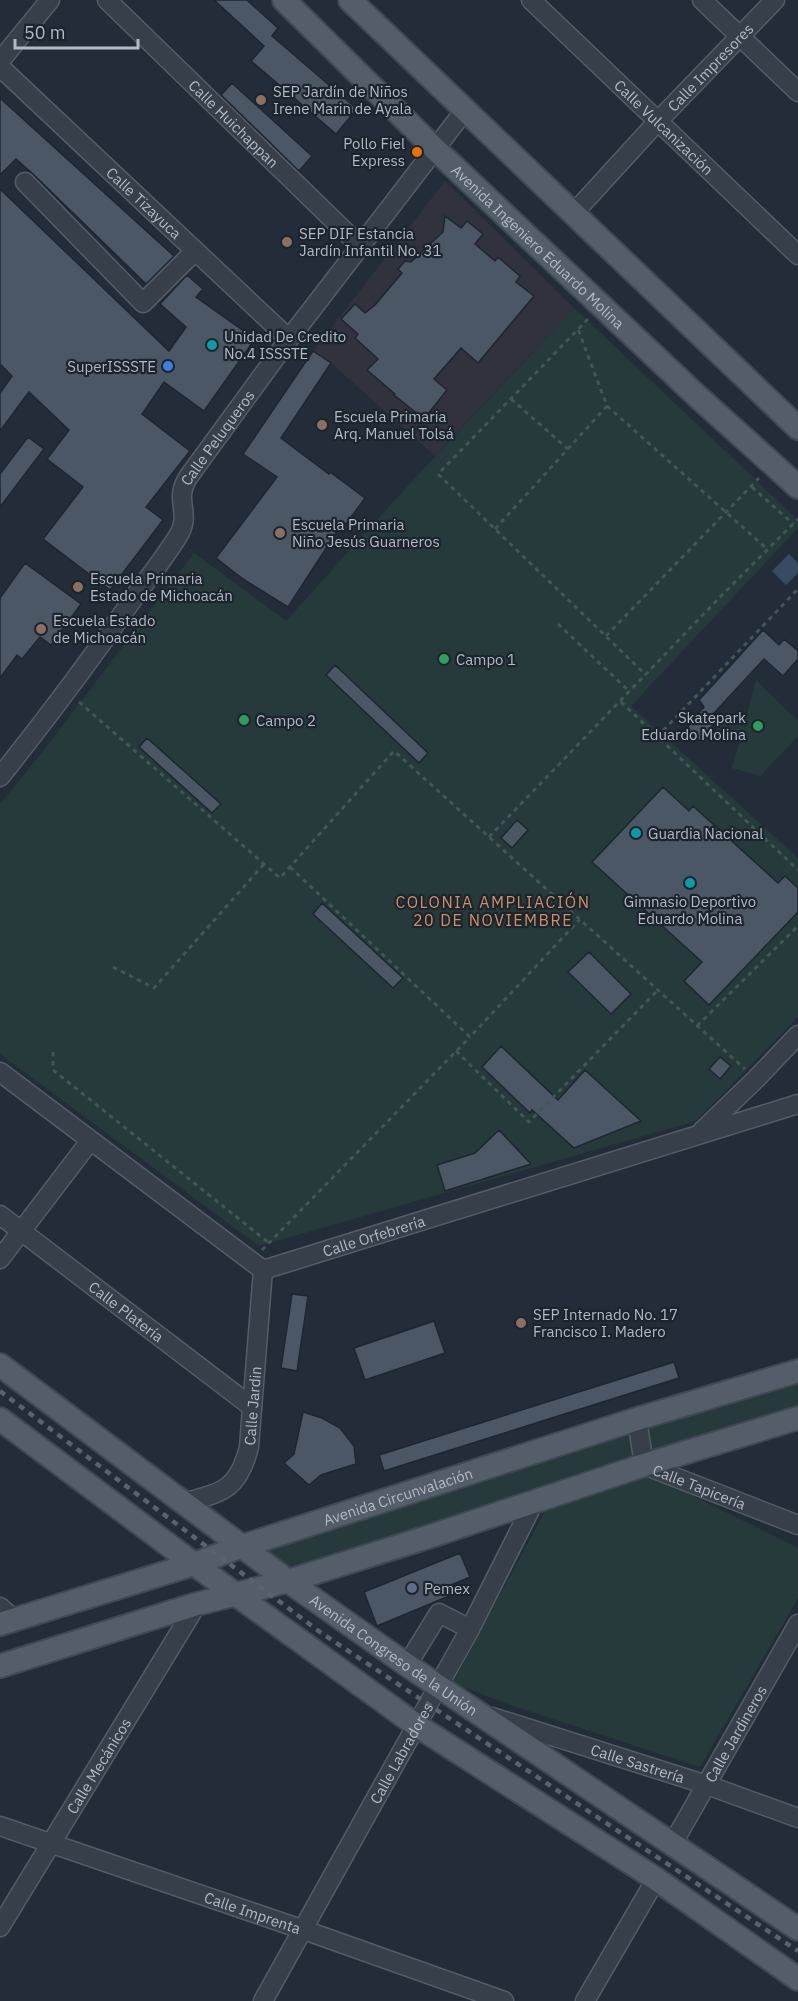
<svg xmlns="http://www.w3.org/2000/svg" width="798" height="2001" font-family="'IBM Plex Sans',sans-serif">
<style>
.medical{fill:#32313e}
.green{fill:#263a3b}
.water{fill:#394b62}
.building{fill:#4b5765;stroke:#1e2630;stroke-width:1.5}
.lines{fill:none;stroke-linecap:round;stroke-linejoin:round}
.minor-casing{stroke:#545d67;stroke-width:21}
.major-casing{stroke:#404853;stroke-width:26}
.path{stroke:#425658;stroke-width:3;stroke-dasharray:4.5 4.5;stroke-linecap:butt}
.minor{stroke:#363f4a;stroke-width:18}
.major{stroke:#545e6a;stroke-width:22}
.rail{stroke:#586371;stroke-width:4.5;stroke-dasharray:6 6;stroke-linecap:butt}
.education-dot{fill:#8d6e63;stroke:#1c242e;stroke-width:2}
.food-dot{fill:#e8710a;stroke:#1c242e;stroke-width:2}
.culture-dot{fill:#0f9aa8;stroke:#1c242e;stroke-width:2}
.shop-dot{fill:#3f7fe0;stroke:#1c242e;stroke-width:2}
.leisure-dot{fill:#2e9e5b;stroke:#1c242e;stroke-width:2}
.service-dot{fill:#5c6f8a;stroke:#1c242e;stroke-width:2}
.labels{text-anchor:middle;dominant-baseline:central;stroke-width:4.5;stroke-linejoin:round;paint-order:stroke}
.street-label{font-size:15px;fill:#b1bac6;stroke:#1c242e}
.poi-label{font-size:15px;fill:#b1bac6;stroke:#1c242e;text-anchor:start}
.neighbourhood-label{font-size:16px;letter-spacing:1.5px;fill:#cf8f63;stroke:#1c242e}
</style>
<rect width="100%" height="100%" fill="#232d39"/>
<path class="medical" d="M445,181L574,308L435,456L331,363L313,351Z"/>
<path class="green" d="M574,308L798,520V528L631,706L798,858V1017L696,1121L259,1246L0,1054V804L44,750L194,553L286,621L403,491Z
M756,680L798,721V736L760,776L732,768L741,737L717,731L722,713L746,719Z
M798,1381V1411L635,1467L798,1548V1598L700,1767L513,1706L453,1683L558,1487L420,1529L286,1567L266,1552L473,1480Z"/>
<path class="water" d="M789,554L798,563V573L786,585L772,571Z"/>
<path class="building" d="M214,0H247L278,28L272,36L357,109L336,134L251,61L264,46Z
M232,83L312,156L299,171L221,95Z
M0,98L174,256L146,284L33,174L16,159L0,175Z
M0,189L169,351L186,327L160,304L187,275L203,289L196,297L255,339L204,411L164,382L142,414L190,451L146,507L163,520L110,590L43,539L83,487L47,459L69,430L29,392L0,431V393L12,376L0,364Z
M445,216L461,228L467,221L483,234L475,244L495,261L498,257L520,276L516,282L534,296L478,363L461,348L434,379L447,390L424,419L394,395L395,394L367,370L378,359L355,338L358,334L341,319L355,304L365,313L375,305L402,273L398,269L405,261L411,262L443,232Z
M313,351L331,363L281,438L329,474L330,472L365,498L346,524L343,522L288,607L243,579L216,558L277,477L243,454Z
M28,437L44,449L0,507V474Z
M25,563L81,604L51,645L40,637L22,659L17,655L0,678V598Z
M763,630L779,645L784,639L798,651V659L783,676L764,659L713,714L719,718L700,741L686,729L704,707L699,700Z
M335,665L428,753L419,763L326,675Z
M147,738L221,804L212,813L139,747Z
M663,787L689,811L693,806L778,883L785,876L798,888V912L709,1005L684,981L702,962L592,862Z
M517,820L528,830L512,848L501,838Z
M322,903L403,978L393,988L313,914Z
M589,952L631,994L611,1014L568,972Z
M501,1046L558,1100L585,1070L641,1121L574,1148L532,1110L530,1113L482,1067Z
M720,1057L731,1066L720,1079L709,1069Z
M499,1130L531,1164L445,1191L437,1165L475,1153Z
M292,1294L308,1296L297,1371L281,1368Z
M434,1321L445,1353L365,1380L354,1348Z
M674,1362L679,1378L384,1471L379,1455Z
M303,1412L322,1418L340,1428L354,1446L356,1464L321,1475L309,1485L284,1463L294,1454Z
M460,1553L470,1577L451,1585L454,1594L377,1626L364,1592Z"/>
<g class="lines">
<g class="minor-casing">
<g id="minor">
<path id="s1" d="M107,0L360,246"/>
<path id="s2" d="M531,0L798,255"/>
<path d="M702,0L798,92"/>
<path d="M0,61L50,0"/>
<path id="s3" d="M0,67L289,339"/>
<path d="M25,182L143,303L195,251"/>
<path id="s4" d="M573,214L658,121L775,0"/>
<path id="s5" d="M0,777C47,718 92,658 135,596C150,576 165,557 178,536C193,512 172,501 189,476L289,339L465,110"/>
<path d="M0,1072L263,1270"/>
<path d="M702,1131L756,1079L798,1035"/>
<path id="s6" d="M0,1215L252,1407"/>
<path d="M0,1259L90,1141"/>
<path id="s7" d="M263,1270L798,1104"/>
<path id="s8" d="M637,1419L644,1465L798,1525"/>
<path id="s9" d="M183,1503C223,1492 238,1490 249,1447L263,1270"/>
<path d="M0,1607L15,1620"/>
<path d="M407,1665L439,1613L470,1629"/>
<path id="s10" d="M492,1717L707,1785L798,1818"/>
<path id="s11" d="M0,1826L304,1930L504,2001"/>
<path id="s12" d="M673,1843L798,1624"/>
<path id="s13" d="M0,1927L197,1604"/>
<path id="s14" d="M263,2001L470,1629L534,1502"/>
<path d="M585,2001L656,1879"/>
</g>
</g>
<g class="major-casing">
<g id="major">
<path id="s15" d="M284,0L435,149L697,396L798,487"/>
<path d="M350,0L798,428"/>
<path id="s16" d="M0,1365L288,1581L407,1665L798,1929"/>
<path d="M0,1419L194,1564L416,1725L656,1879L798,1979"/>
<path id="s17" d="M0,1624L194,1564L240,1547L637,1419L798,1371"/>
<path d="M0,1666L197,1604L288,1581L428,1537L644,1465L798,1418"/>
</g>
</g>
<path class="path" d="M588,319L438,474L646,675
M511,399L568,449
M607,406L767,549
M752,487L793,524
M495,529L607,406L578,329
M558,624L630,692
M606,636L759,478
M79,702L280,878L394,751L745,1069
M621,702L798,870
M657,737L798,589
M489,837L723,594L798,519
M290,867L470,1037L580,919
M113,967L154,988L264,864
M697,1026L798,926
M456,1051L529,1122L658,990
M53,1052V1070L269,1243
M262,1250L470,1037"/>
<use href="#minor" class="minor"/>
<use href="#major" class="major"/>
<path class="rail" d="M0,1391L320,1632L798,1951"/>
</g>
<g class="education-dot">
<circle cx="261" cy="100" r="6"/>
<circle cx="287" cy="242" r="6"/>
<circle cx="322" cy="425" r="6"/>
<circle cx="280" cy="533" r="6"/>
<circle cx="78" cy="587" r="6"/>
<circle cx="41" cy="629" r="6"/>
<circle cx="521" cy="1323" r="6"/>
</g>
<circle class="food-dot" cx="417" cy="152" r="6"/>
<g class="culture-dot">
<circle cx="212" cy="345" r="6"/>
<circle cx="636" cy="833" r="6"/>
<circle cx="690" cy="883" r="6"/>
</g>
<circle class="shop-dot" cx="168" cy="366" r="6"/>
<g class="leisure-dot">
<circle cx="444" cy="659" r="6"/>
<circle cx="244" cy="720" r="6"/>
<circle cx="758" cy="726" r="6"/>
</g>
<circle class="service-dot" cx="412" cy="1588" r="6"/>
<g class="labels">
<g class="street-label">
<text stroke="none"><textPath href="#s4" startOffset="201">Calle Impresores</textPath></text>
<text stroke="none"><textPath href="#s1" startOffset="177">Calle Huichappan</textPath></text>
<text stroke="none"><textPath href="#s2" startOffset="184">Calle Vulcanización</textPath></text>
<text stroke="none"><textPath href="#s3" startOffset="198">Calle Tizayuca</textPath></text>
<text stroke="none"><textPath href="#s15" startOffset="354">Avenida Ingeniero Eduardo Molina</textPath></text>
<text stroke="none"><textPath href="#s5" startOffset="410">Calle Peluqueros</textPath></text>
<text stroke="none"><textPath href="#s7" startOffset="116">Calle Orfebrería</textPath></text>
<text stroke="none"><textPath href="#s6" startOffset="159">Calle Platería</textPath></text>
<text stroke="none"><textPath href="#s9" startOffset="135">Calle Jardin</textPath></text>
<text stroke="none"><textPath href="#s8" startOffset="106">Calle Tapicería</textPath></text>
<text stroke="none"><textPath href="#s17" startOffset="418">Avenida Circunvalación</textPath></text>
<text stroke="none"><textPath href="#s16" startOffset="489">Avenida Congreso de la Unión</textPath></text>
<text stroke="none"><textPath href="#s12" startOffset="126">Calle Jardineros</textPath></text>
<text stroke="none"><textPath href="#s14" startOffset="284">Calle Labradores</textPath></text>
<text stroke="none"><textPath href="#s10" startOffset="153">Calle Sastrería</textPath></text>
<text stroke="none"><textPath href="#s13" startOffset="189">Calle Mecánicos</textPath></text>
<text stroke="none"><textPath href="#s11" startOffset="267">Calle Imprenta</textPath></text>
</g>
<g class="poi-label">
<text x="273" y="91">SEP Jardín de Niños<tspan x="273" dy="17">Irene Marin de Ayala</tspan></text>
<text x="405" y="143" text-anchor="end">Pollo Fiel<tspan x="405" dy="17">Express</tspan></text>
<text x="299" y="233">SEP DIF Estancia<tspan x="299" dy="17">Jardín Infantil No. 31</tspan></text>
<text x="224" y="336">Unidad De Credito<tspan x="224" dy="17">No.4 ISSSTE</tspan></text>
<text x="156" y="366" text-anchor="end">SuperISSSTE</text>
<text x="334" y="416">Escuela Primaria<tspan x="334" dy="17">Arq. Manuel Tolsá</tspan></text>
<text x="292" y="524">Escuela Primaria<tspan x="292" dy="17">Niño Jesús Guarneros</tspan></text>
<text x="90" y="578">Escuela Primaria<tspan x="90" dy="17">Estado de Michoacán</tspan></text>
<text x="53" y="620">Escuela Estado<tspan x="53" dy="17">de Michoacán</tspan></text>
<text x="456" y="659">Campo 1</text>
<text x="746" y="717" text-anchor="end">Skatepark<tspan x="746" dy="17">Eduardo Molina</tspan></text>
<text x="256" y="720">Campo 2</text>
<text x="648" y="833">Guardia Nacional</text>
<text x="690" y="901" text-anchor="middle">Gimnasio Deportivo<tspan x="690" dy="17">Eduardo Molina</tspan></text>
<text x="533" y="1314">SEP Internado No. 17<tspan x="533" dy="17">Francisco I. Madero</tspan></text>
<text x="424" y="1588">Pemex</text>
</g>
<g class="neighbourhood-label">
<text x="493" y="902">COLONIA AMPLIACIÓN<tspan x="493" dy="18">20 DE NOVIEMBRE</tspan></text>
</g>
</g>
<path d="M15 39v9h123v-9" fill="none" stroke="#b1bac6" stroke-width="3"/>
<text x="24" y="39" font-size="18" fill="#b1bac6" stroke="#1c242e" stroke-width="4.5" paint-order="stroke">50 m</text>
</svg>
